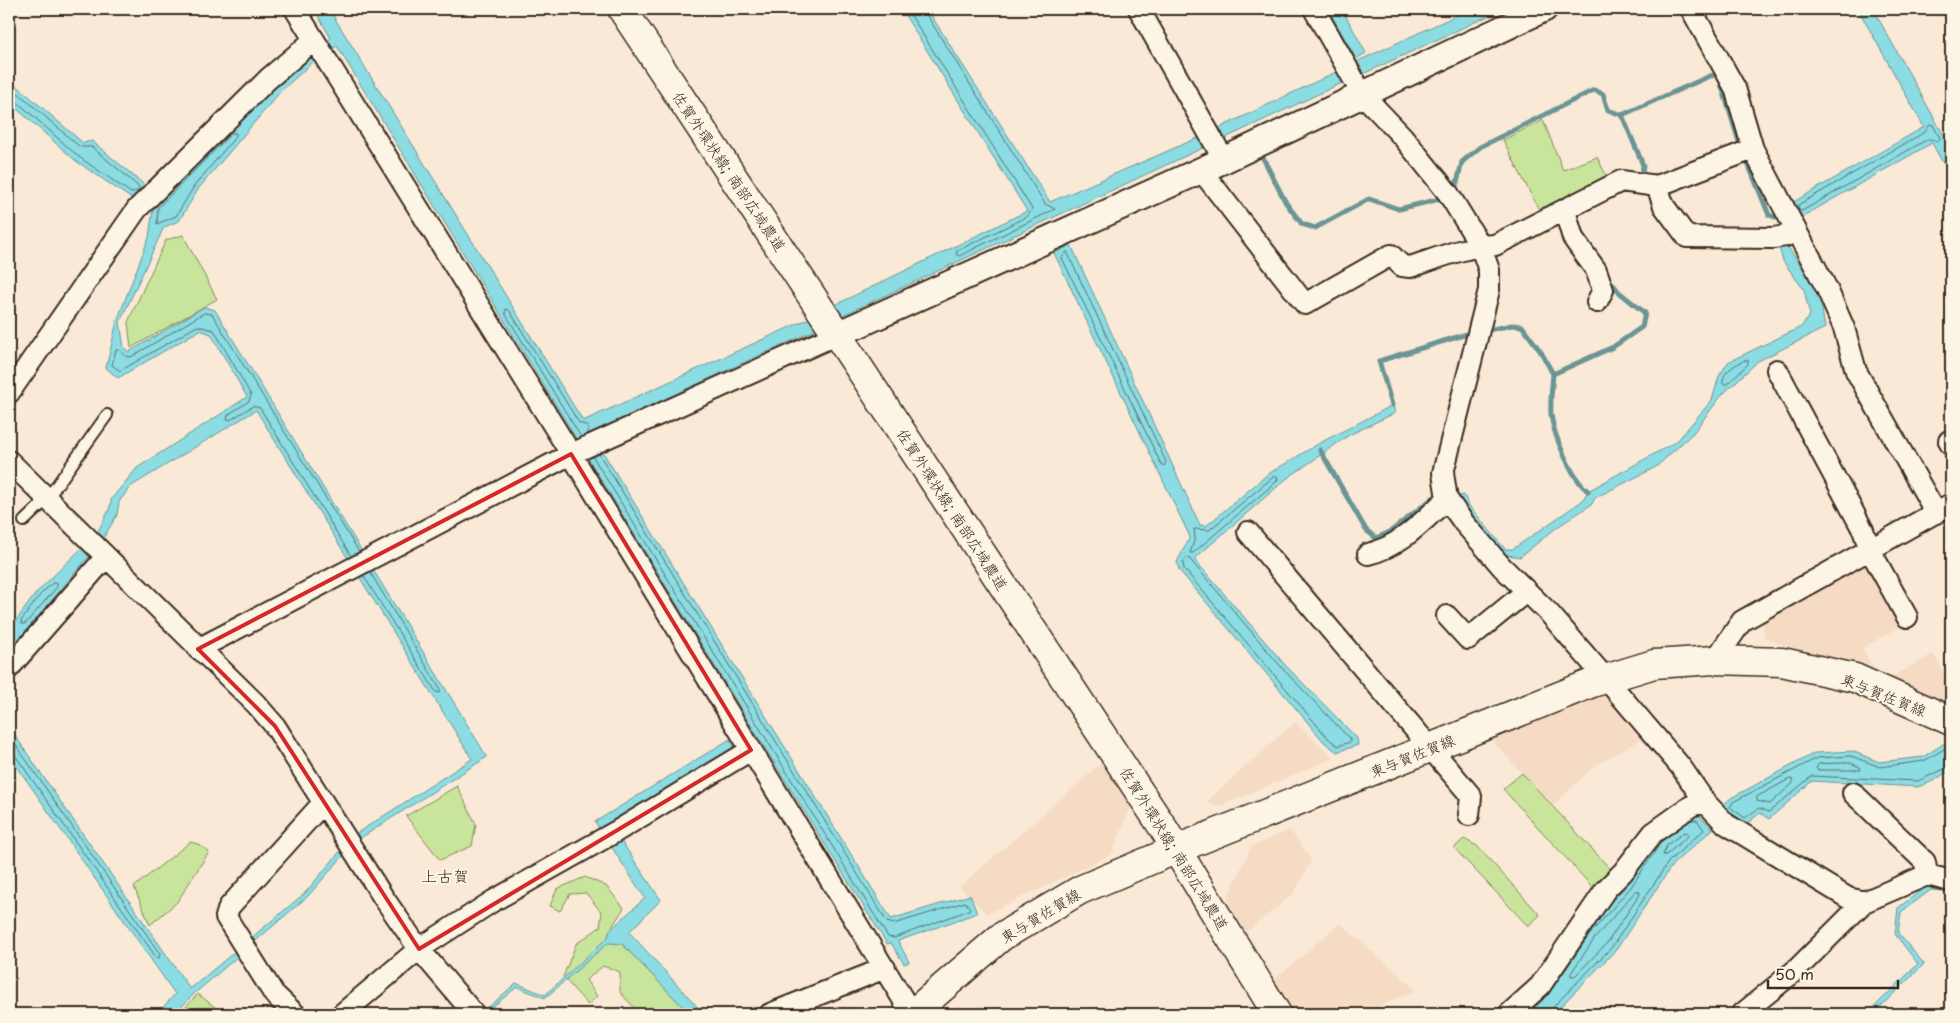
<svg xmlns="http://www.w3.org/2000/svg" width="1960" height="1023" font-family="'Playpen Sans','Klee One',sans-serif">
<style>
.built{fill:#f5dbc4}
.green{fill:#c9e59c;stroke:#82885d}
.water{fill:#8bdce3;stroke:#6b9594}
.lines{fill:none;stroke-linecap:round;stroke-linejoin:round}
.shore{stroke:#5b716d;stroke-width:1}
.stream{stroke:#6b9594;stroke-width:5}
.service-casing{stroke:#3b2a1e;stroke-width:14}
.minor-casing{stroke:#3b2a1e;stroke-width:24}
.tertiary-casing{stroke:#3b2a1e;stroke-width:29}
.secondary-casing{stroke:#3b2a1e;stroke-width:31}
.primary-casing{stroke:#3b2a1e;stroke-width:31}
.service{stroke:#fcf5e5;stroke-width:10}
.minor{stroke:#fcf5e5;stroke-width:20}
.tertiary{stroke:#fcf5e5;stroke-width:25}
.secondary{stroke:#fcf5e5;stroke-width:28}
.primary{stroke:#fcf5e5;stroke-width:28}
.marked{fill:none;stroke:#d62828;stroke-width:4;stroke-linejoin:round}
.labels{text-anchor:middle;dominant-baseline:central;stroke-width:4;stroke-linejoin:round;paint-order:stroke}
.street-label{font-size:15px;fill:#3b2a1e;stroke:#fcf5e5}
.neighbourhood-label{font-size:16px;fill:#3b2a1e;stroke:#fcf5e5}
</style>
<rect width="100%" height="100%" fill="#f9e9d6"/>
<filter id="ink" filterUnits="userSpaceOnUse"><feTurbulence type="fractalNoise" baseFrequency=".02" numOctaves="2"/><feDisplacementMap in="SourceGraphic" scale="10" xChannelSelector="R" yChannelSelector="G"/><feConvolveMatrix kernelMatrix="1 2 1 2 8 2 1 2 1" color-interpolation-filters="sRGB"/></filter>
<g filter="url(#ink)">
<path class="built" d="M1866,564L1902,626L1862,648L1878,678L1765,638L1762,620Z
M1933,654L1951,685V710L1885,681Z
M1608,693L1645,737L1596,765L1552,806L1490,738Z
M1295,722L1334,758L1217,807L1207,801Z
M1103,762L1131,807L1111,855L987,914L959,887Z
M1290,830L1312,860L1293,894L1244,934L1227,899L1251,847Z
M1340,923L1416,990L1368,1011L1370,1014H1295L1274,980Z"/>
<path class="green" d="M1543,120L1563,170L1597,157L1607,177L1540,212L1503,140Z
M183,235L217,299L131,348L128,322L166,240Z
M1522,773L1613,872L1597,892L1503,789Z
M457,786L476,824L472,846L440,860L406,816Z
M1464,839L1477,846L1540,915L1528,926L1454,848Z
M190,842L198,844L209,852L177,902L150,925L134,887Z
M585,877L606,886L624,908L610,930L608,937L622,944L690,1014H640L620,992V972L603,966L586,980L597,996L588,1005L563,977L576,944L600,927L602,913L586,893L570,894L560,911L550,906L557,889Z
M198,994L221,1012L219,1014H179Z"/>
<path class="water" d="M314,9H329L583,421L810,318L817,329L591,433L891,919L970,895L977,913L898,941L909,962L904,964L891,943L887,944L755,732L337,46L314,61L281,91L199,188L179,221L164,227L120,322L124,348L129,352L204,307L215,310L487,757L356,841L308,896L194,994L175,1014H157L175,994L9,755V727L190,989L305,893L354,835L472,759L256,410L130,487L119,502L117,515L101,542L9,651V630L37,592L97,533L109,510L112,498L137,468L247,397L211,334L200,330L118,378L106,368L117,321L149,237L153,209L138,196L132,199L76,161L9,102V79L83,143L92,141L148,188L143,193L159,203L265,91L331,38Z
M901,9H927L1050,202L1200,137L1205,147L841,316L835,305L1027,211Z
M1328,9H1342L1366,53L1356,59Z
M1470,9H1503L1361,75L1354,63Z
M1858,9H1873L1951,148V178L1932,143L1798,219L1790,204L1924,127Z
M1338,71L1344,82L1219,141L1215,130Z
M1785,243L1819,291L1825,328L1758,361L1722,395L1693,433L1656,467L1595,498L1592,504L1556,528L1520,557L1502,554L1460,502L1458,496L1464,495L1470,507L1505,549H1513L1582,501L1588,491L1677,441L1712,400L1719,376L1728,362L1801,327L1810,315L1804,290L1783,261L1779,248Z
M1071,245L1200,525L1206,526L1268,474L1318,444L1393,405L1395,413L1349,435L1285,480L1194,559L1286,666L1357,738L1358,745L1337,752L1324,742L1179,570L1177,562L1190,537L1054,253Z
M730,739L735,749L611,826L661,900L629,932L704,1014H690L622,944L608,943L545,998L517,987L491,1008L480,1012V1009L490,1006L516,983L545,995L608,937L610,930L645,898L595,822Z
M1951,739V770L1933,781L1918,787L1812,781L1769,819L1760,813L1745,825L1733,814L1729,817L1723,812L1726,809L1723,805L1731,798L1815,753L1852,751L1879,762L1923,757Z
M1698,814L1713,829L1673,864L1616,950L1553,1014H1521L1586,931L1627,884L1659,837L1689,815Z
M1928,885L1951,889V895L1946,891L1931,890L1901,912L1898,933L1924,964L1873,1014H1867L1918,964L1895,934L1898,908Z"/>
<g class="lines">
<path class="shore" d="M907,9L1032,209L1028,216L957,251L956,254L959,256L1055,209L1045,204L923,9
M9,85L80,147H92L139,187V190L131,193L79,157L14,99L9,98
M1930,125H1933L1940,138L1939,141L1928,139L1802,211L1799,210L1798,205L1925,132Z
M232,133H236V136L195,185L176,216L157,224L158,208Z
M1067,252L1166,462L1164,466L1161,464L1062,258Z
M1745,360H1748V364L1727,384H1723C1722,371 1735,365 1745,360Z
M581,437L505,313L506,309L509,310L579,423L588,426L587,434
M593,457L888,937L894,938L969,910L970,908L965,902L894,924L887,922L599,454
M1275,476L1278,477L1277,481L1193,553H1190L1195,538L1194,529L1209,530Z
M351,556L260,408L253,406L230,420L227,419L228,415L249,401L251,395L214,330L197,326L120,371L112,365L116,350H119L126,356L131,357L204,313L212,314L359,552
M1188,557L1283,669L1350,739V742L1338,746L1328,738L1184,569L1183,562Z
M363,575L436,692L440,693V689L370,572
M53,583H57V587L25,624H22L21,621L40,595Z
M9,735L160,954L159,958L156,957L15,755L9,753
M1951,745L1924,761L1880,767L1851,756L1817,758L1733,802L1730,807L1745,818L1759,808L1769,812L1812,776L1918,781L1951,766
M1850,763L1860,767L1861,770H1818L1816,768L1819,764Z
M1790,779L1793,780V783L1770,804L1757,801V797Z
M1685,832L1688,833V836L1666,855H1663L1667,845Z
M1636,891H1639L1640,894L1607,943L1575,976H1571V973L1595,938Z
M1528,1014L1548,995L1590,934L1631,887L1662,841L1691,820H1697L1704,830L1669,861L1612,947L1551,1009L1550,1014"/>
<path class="stream" d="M1261,154L1286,203L1302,224L1315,228L1369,199L1399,209L1444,198
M1747,161L1769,215L1781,219
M1642,174L1643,165L1622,115L1710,76L1717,75L1720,80L1739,142
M1456,187L1462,162L1480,147L1594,90L1603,94L1608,110L1622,115
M1488,330L1512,325L1522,326L1541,352L1553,374
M1392,405L1379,361L1467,334
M1320,450L1366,530L1376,538L1390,532L1433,498
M1588,491C1572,479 1553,434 1551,414C1550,401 1552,387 1553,374L1613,347L1642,327L1645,313L1619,292L1607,277"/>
<g class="service-casing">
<path id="service" d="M24,521L47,499L107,415"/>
</g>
<g class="minor-casing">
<path id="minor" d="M295,9L571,454L912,1014
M1139,9L1224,160
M1314,9L1362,94L1403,137L1448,193L1480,245L1489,270V290L1443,473L1447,499L1464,523L1502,567L1549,613L1613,687L1681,767L1705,802L1726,824L1848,898L1864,902L1927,875L1951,881
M1691,9L1735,88L1753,149L1827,289L1844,328L1856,371L1936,513
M1201,170L1305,304L1391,255L1402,266L1410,267C1438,258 1466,246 1495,245L1621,181L1657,186L1753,149
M1657,186L1664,206L1687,237L1773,238L1786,236L1795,229
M1565,211L1573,238L1596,270L1603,290L1597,302
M1777,370L1863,530L1870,550L1907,617
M9,393L137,209L268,79L314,40
M1951,440L1949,441L1951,445
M9,461L256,704L275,726L383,897L419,949L474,1014
M1248,532L1471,796L1469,815
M1368,554C1400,547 1424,520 1447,499
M1447,616L1468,639L1527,591
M198,649L571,454L838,334
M1715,660L1742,621L1951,504
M9,668L105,558
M1853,793L1925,862L1927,875
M295,1014L274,994L226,917L229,907L323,803
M342,1014L419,949L493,901L617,831L751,750
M770,1014L885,968
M1509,1014L1540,986L1606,889L1623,872L1653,833L1691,806L1705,802
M1742,1014L1797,969L1864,902"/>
</g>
<g class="tertiary-casing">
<path id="tertiary" d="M838,334L1224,160L1544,9"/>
</g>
<g class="secondary-casing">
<path id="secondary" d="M912,1014L1001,937L1080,890L1177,849L1592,683L1654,664L1715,660L1782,662L1855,678L1951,721"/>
</g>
<g class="primary-casing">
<path id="primary" d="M622,9L1162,826L1277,1014"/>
</g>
<use href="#service" class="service"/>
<use href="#minor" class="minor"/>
<use href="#tertiary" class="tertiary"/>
<use href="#secondary" class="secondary"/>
<use href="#primary" class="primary"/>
</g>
</g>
<path class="marked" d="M571,454L751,750L419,949L275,726L198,649Z"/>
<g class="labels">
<g class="street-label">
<text transform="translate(730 171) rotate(56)">佐賀外環状線; 南部広域農道</text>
<text transform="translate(953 509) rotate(57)">佐賀外環状線; 南部広域農道</text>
<text transform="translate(1884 694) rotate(22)">東与賀佐賀線</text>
<text transform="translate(1412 755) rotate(-22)">東与賀佐賀線</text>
<text transform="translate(1175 848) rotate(58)">佐賀外環状線; 南部広域農道</text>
<text transform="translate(1040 915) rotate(-31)">東与賀佐賀線</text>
</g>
<g class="neighbourhood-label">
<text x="445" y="875">上古賀</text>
</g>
</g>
<rect width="1960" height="1023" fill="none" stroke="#fcf5e5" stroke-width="30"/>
<rect x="15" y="15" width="1930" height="993" fill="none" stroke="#3b2a1e" stroke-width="2" filter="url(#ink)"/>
<path d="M1768 980v8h130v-8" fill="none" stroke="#3b2a1e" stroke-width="2.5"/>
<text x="1775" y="980" font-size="15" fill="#3b2a1e" stroke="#fcf5e5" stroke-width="4" paint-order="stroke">50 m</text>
</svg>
